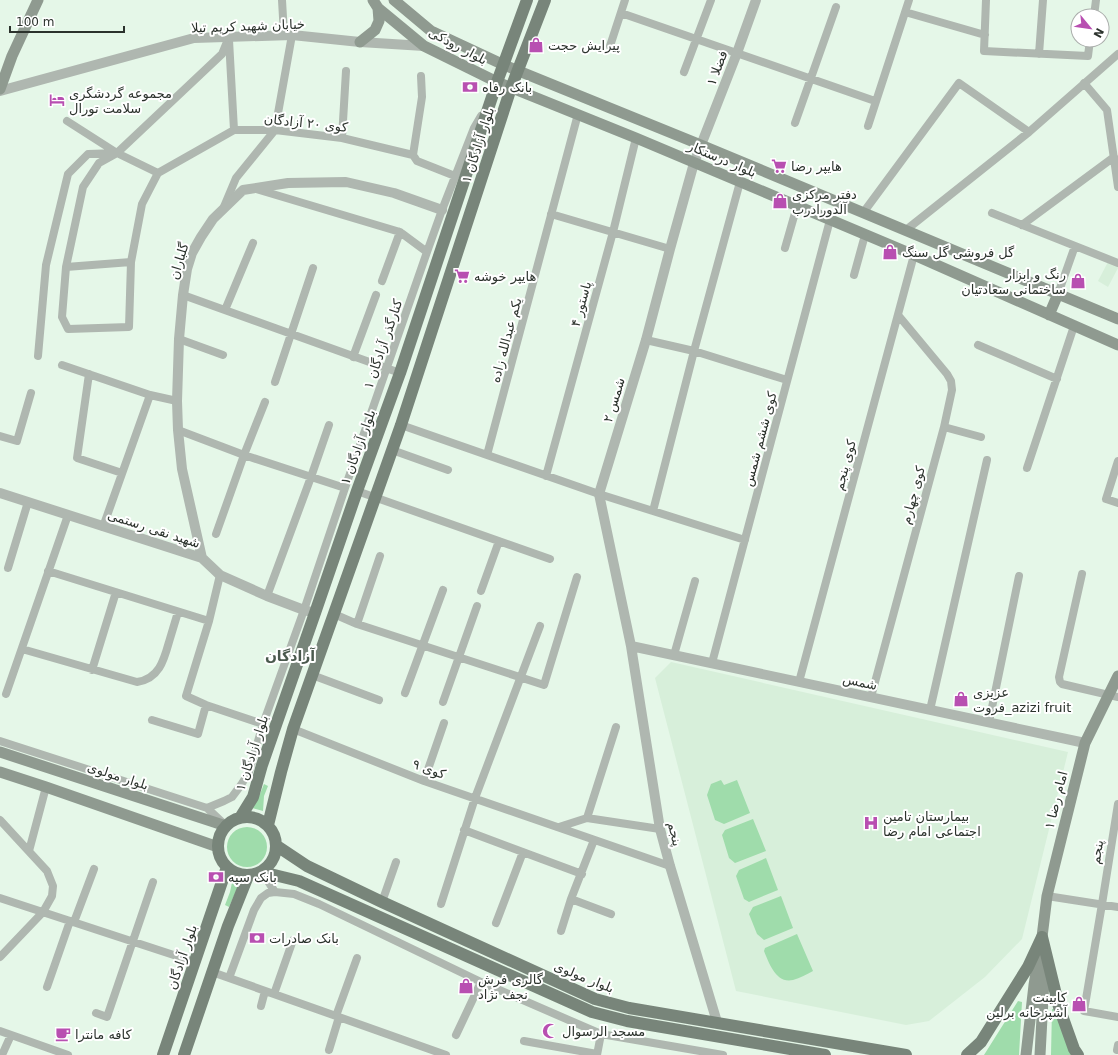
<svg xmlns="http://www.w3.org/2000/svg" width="1118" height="1055" font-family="'DejaVu Sans','Noto Naskh Arabic',sans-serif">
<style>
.built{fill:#d7efda}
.green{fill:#9fdcab}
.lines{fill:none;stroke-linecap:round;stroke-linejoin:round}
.minor{stroke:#afb7b0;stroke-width:8}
.tertiary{stroke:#afb7b0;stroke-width:10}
.secondary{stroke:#8f9a90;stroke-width:11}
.primary{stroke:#78857a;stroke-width:12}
.labels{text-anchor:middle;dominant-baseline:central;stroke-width:4;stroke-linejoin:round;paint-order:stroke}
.street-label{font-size:13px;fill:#2b322c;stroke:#fff}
.poi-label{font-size:13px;fill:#2b322c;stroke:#fff;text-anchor:start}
.neighbourhood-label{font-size:14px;font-weight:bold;fill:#4a594d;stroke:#fff}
</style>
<rect width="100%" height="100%" fill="#e5f7e8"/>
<path class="built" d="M1109,260L1118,265V268L1108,287L1098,281Z
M671,662L1068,752L1022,939L985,977L929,1021L906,1025L736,991L655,678Z"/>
<path class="green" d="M737,780L750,813L724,824L715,820L707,795L711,784L721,780L724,785Z
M264,784L268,786L264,796L263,811L252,808L260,794Z
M753,819L766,851L735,863L729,858L722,835L725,830Z
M227 847a20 20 0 1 1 40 0a20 20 0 1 1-40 0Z
M766,858L778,890L749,902L744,899L736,876L739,870Z
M233,878L241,880L229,907L225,905L230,892Z
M781,896L793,928L764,940L757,934L749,914L753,907Z
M797,934L813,971C807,974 800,978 793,980C776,984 769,963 764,951L765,948Z
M1018,1001L1022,1002L1019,1055H984Z
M1052,1009H1055L1071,1055H1051Z"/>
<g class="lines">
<path class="minor" d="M282,0L284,35
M986,0L984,51L1088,56L1090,40
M905,12L985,35
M621,13L875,101
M1094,16L1096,0
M229,40L234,130
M610,46L625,0
M1039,54L1043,0
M684,72L711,0
M1084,83L1107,110L1118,187
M67,121L117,153L158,173
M795,123L836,7
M868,126L909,0
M342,138L346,71
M413,155L422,97L421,76
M158,173L142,204L131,262L129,327L68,329L62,317L66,267L83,187L99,163L117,153L222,54L229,37
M158,173L234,130H275L342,138L413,155L417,161L455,176
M256,189L400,232L427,252
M223,209L236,178L275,130L292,35
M863,213L959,83L1029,132
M992,213L1118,263
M551,214L670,249
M1022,225L1114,157
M906,230L1029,132L1118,54
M785,248L797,206
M66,267L131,262
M854,275L865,235
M382,281L400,232
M1058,294L1075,246
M183,295L400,373
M225,310L253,243
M179,339L223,355
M646,340L694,351L787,380
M978,345L1057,379
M38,356L46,265L68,174L88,154L117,153
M353,357L376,295
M62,365L150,395L177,401
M89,374L77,458L122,473
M275,382L313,268
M401,425L599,494L745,540
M944,427L981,437
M178,430L244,455L345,488
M0,436L17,441L31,393
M392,450L448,470
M487,455L578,114
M1118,461L1106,499L1118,503
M1027,468L1074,326
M546,476L613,232L636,138
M357,491L550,559
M653,511L694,351L740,182
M103,527L150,395
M216,534L244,455L265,402
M8,568L28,502
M48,571L209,621
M1082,574L1059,677L1060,682L1062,684L1118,697
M220,575L209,621L186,696L206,705L263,724
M481,591L499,541
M267,596L311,477L329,425
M334,614L357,624L544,685L577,577
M357,624L380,556
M22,649L137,682C159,679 164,660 169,642C172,632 175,622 178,612
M674,655L695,581
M712,663L830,220
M92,670L116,592
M312,675L379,700
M799,682L914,255
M405,693L443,590
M6,694L68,515
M871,697L944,427L952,390L951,381L947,374L898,315
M443,702L477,606
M930,710L987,460
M152,720L198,734L206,705
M989,722L1019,576
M293,729L424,781L670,866
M0,741L207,808L224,801L232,797L241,785L249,772L263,724L304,610L345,488L427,252L442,210L474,128L481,116
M424,781L444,723
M1118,804L1102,904L1084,1011L1118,1017
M207,808L224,824
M587,818L616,727
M0,820L47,871L53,886L52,896L43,912L0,957
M559,827L587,818L660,829
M464,830L582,874
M29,851L46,787
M262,872L275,892
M1047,896L1118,907
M0,898L195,962
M571,899L611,914
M382,902L396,862
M441,904L475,798L540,626
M74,922L94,869
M496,923L523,852
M561,931L571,899L594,840
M212,972L446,1055
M229,978L254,910L261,898L268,893L275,892L294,894L319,904L481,982L601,1034L723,1055
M47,987L70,921
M274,994L293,940
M261,1006L265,991
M96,1013L107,1017L153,882
M336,1016L357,958
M0,1031L68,1055
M456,1035L481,982
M524,1041L597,1054
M329,1050L339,1017
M1117,1050L1118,1045
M2,1055L11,1035
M597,1055L601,1034"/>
<path class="tertiary" d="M0,91L194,38L292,35L360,42L424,46
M0,493L202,558L220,575L267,596L304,610L315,613
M202,558L182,469L178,430L177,401L179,339L183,295L187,269L192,253L201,237L213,219L243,190L288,183L346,182L394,193L442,210
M631,646L1085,743
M717,1022L670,866L660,829L631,646L599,494L646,340L670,249L694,163L737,53L756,0"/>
<path class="secondary" d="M373,0L378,8L424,46L497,82L636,138L914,255L1118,345
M394,0L431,31L504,65L701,145L1118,319
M360,42L375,30L379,21L378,8
M0,89L12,56L38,0
M1049,315L1058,294
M0,752L226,826
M0,772L46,787L218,847
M1026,1055L1034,985L1042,937L1047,896L1085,743L1118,676
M1040,1055L1044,980L1043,958"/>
<path class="primary" d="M218 846a29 29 0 1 1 58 0a29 29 0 1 1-58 0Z
M240,818L253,797L262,765L315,613L357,491L400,373L497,82L527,0
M268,825L281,772L293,729L401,425L511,88L545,0
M277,846L307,866L382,902L595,999L629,1008L906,1055
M262,872L299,881L592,1012L627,1021L825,1055
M1042,937L1059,1007L1074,1049L1078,1055
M163,1055L227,867
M184,1055L228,926L248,876
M967,1055L981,1042L1028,967L1042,937"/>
</g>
<defs>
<g id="shop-bare" transform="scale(1.2)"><path d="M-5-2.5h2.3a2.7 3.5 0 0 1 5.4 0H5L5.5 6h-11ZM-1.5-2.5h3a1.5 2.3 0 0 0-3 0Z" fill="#b84fb1" stroke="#fff" stroke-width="2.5" paint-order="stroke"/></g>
<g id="bank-bare" transform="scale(1.2)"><path d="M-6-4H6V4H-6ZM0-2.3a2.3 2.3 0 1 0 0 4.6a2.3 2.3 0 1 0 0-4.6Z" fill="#b84fb1" stroke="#fff" stroke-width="2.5" paint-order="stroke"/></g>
<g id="hotel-bare" transform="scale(1.2)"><path d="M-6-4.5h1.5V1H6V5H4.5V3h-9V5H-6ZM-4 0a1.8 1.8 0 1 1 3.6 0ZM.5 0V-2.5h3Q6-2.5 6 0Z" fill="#b84fb1" stroke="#fff" stroke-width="2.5" paint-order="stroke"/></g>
<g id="supermarket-bare" transform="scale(1.2)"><path d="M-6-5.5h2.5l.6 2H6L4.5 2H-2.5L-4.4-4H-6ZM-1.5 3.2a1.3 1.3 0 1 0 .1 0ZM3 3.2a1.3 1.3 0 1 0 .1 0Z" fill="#b84fb1" stroke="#fff" stroke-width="2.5" paint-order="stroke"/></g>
<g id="hospital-bare" transform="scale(1.2)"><path d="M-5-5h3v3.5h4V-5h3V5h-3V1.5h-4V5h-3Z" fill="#b84fb1" stroke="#fff" stroke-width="2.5" paint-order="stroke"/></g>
<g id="mosque-bare" transform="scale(1.2)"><path d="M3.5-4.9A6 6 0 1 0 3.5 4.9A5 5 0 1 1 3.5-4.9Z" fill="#b84fb1" stroke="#fff" stroke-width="2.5" paint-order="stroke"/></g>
<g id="cafe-bare" transform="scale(1.2)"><path d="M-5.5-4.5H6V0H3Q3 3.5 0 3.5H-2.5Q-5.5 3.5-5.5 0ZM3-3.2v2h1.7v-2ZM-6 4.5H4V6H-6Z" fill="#b84fb1" stroke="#fff" stroke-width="2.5" paint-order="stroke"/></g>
</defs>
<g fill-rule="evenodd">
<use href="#shop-bare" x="536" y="45"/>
<use href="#bank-bare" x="470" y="87"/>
<use href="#hotel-bare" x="57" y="100"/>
<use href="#supermarket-bare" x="779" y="166"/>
<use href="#shop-bare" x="780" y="201"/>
<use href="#shop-bare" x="890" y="252"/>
<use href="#supermarket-bare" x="462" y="276"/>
<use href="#shop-bare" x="1078" y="281"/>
<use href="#shop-bare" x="961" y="699"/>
<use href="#hospital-bare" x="871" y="823"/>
<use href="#bank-bare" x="216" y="877"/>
<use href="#bank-bare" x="257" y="938"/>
<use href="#shop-bare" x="466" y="986"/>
<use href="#shop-bare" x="1079" y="1004"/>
<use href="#mosque-bare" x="550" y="1031"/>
<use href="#cafe-bare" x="63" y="1034"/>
</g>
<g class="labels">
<g class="street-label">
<text transform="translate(248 26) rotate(-2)">خیابان شهید کریم تیلا</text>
<text transform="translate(458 46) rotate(28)">بلوار رودکی</text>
<text transform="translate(717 68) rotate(-69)">فضلا ۱</text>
<text transform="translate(306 123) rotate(6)">کوی ۲۰ آزادگان</text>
<text transform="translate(478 145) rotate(-72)">بلوار آزادگان ۱</text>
<text transform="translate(722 159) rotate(23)">بلوار درستکار</text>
<text transform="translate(179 261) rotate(-73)">گلباران</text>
<text transform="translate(581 304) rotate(-75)">پاستور ۴</text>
<text transform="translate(506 340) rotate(-75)">یکم عبدالله زاده</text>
<text transform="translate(383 344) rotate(-71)">کنارگذر آزادگان ۱</text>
<text transform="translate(614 400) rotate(-73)">شمس ۲</text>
<text transform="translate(760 439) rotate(-75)">کوی ششم شمس</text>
<text transform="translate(358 447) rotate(-70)">بلوار آزادگان ۱</text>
<text transform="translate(845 465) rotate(-75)">کوی پنجم</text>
<text transform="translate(913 495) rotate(-75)">کوی چهارم</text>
<text transform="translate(154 529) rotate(18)">شهید نقی رستمی</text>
<text transform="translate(860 682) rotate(12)">شمس</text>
<text transform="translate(252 753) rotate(-72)">بلوار آزادگان ۱</text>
<text transform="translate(429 769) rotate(20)">کوی ۹</text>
<text transform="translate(118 776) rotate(18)">بلوار مولوی</text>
<text transform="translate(1056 800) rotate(-76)">امام رضا ۱</text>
<text transform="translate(675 834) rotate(77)">پنجم</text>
<text transform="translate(1097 852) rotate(-81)">پنجم</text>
<text transform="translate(182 957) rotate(-71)">بلوار آزادگان</text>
<text transform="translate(584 977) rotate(22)">بلوار مولوی</text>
</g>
<g class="poi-label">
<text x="548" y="45">پیرایش حجت</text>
<text x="482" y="87">بانک رفاه</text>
<text x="69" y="93">مجموعه گردشگری<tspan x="69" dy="15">سلامت تورال</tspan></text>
<text x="791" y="166">هایپر رضا</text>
<text x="792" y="194">دفتر مرکزی<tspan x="792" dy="15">آلدورادرب</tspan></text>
<text x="902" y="252">گل فروشی گل سنگ</text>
<text x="1066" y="274" text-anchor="end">رنگ و ابزار<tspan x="1066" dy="15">ساختمانی سعادتیان</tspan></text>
<text x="474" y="276">هایپر خوشه</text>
<text x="973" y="692">عزیزی<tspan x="973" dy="15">فروت_azizi fruit</tspan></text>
<text x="883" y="816">بیمارستان تامین<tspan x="883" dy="15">اجتماعی امام رضا</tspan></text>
<text x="228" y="877">بانک سپه</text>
<text x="269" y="938">بانک صادرات</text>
<text x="478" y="979">گالری فرش<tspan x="478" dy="15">نجف نژاد</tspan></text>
<text x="1067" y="997" text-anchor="end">کابینت<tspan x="1067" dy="15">آشپزخانه برلین</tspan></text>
<text x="562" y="1031">مسجد الرسوال</text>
<text x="75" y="1034">کافه مانترا</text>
</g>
<g class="neighbourhood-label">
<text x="290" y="656">آزادگان</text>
</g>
</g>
<g transform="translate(1090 28) rotate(119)"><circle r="19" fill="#ffffff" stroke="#aaadab"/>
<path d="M0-3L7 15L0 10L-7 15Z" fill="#b84fb1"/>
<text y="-6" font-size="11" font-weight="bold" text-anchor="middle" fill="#2b322c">N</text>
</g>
<path d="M10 26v6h114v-6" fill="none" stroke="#2b322c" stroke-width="2"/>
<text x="16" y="26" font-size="12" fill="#2b322c" stroke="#ffffff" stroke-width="3" paint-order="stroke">100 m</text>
</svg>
